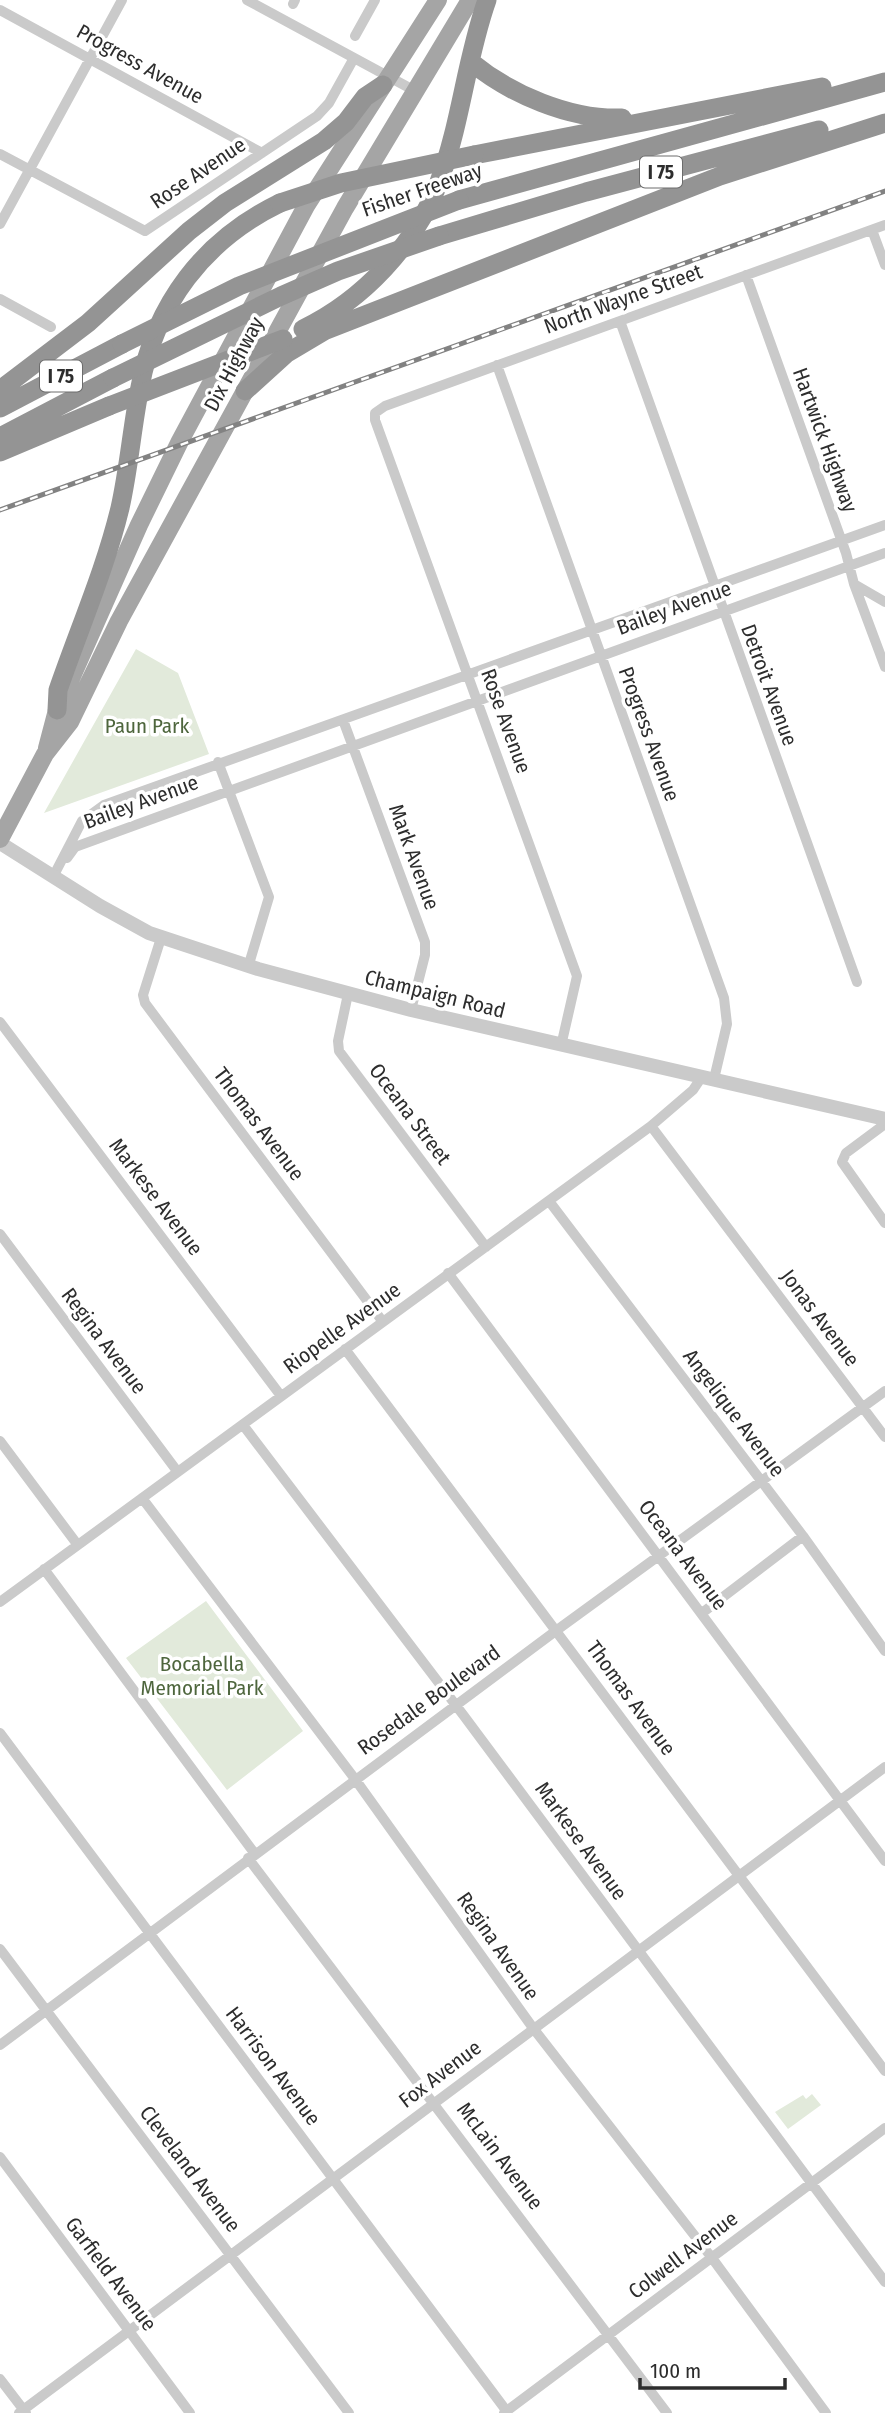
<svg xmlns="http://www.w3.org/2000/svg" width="885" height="2413" font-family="'Fira Sans Condensed',sans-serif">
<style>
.green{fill:#e2eadb}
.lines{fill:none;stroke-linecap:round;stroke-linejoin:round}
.minor{stroke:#cacaca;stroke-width:10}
.tertiary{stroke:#cacaca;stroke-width:14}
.primary{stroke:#a5a5a5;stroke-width:18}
.motorway{stroke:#949494;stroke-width:19}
.rail-casing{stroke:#828282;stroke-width:5}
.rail{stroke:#fff;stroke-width:2.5;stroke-dasharray:8;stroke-linecap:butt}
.motorway-bridge{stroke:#949494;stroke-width:19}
.labels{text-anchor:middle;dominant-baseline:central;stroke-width:7;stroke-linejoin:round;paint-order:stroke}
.shield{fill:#fff;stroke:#6c6c6c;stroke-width:2}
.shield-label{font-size:19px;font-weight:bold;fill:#2d2d2d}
.street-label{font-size:21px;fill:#2d2d2d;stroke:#fff}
.park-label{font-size:21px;fill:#4e663d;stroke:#fff}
</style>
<rect width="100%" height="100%" fill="#fff"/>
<path class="green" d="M136,649L178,673L209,754L44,813Z
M206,1601L303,1731L227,1790L126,1658Z
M812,2094L821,2105L788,2129L775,2112L803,2095L806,2099Z"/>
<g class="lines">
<path class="minor" d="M247,0L417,92
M293,4L295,0
M0,10L262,153
M355,36L375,0
M0,154L145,231L317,116L329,103L354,58
M0,224L122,0
M872,230L885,265
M746,275L846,553L854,584L885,602
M0,299L51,327
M620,321L857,982
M497,365L724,998L727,1024L714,1079
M854,584L885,667
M343,720L425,942V955L411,1010
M218,762L269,897L249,964
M67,858L75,847L885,553
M53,877L82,821L104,805L885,525
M161,938L143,995L145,1003L383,1322
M348,994L338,1041L339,1051L486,1247
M0,1022L281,1396
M561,1046L577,976L375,420V413L385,406L885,225
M885,1124L846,1153L842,1162L885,1223
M651,1126L885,1437
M549,1201L803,1536L885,1651
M0,1234L177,1471
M448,1273L885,1861
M345,1349L885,2071
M243,1425L464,1716L885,2282
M0,1441L77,1544
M142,1498L355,1779L533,2028L712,2258L826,2413
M44,1569L255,1854
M0,1602L651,1126L693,1090L701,1078
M702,1613L803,1536
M0,1733L508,2413
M248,1858L667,2413
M0,1949L349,2413
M0,2045L557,1630L885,1391
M0,2157L190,2413
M0,2379L26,2413
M19,2413L885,1767
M504,2413L885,2128"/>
<path class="tertiary" d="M0,843L100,906L149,933L258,969L411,1010L885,1119"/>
<path class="primary" d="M47,748L57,710L139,525L180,441L306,206L438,0
M0,839L45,754L70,722L119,621L345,208L470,0"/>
<path class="motorway" d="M471,62C510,94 570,120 622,118
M474,155L822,87
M459,200L885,82
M439,236L586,192L819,130
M303,329C363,300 415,245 439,182C461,123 466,59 487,0
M0,390L88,323L189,231L225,203L324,141L346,122L365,97L383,85
M245,391L287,353L324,331L720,176L885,123
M0,408L122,344
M0,437L113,378
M0,452L109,406
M57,710L58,690C79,629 105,570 120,508C129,468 132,427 140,387C155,304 204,240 280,203"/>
<g class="rail-casing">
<path id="rail" d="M0,510L885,191"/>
</g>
<use href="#rail" class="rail"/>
<path class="motorway-bridge" d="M280,203L341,183L474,155
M122,344L239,286L459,200
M113,378L281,296L338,271L439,236
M109,406L283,339"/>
</g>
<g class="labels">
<g class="shield">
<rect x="640" y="156.5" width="42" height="31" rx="5"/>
<rect x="40" y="360.5" width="42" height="31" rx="5"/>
</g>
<g class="shield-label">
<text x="661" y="172">I 75</text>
<text x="61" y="376">I 75</text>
</g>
<g class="street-label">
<text transform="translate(140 64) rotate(29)">Progress Avenue</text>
<text transform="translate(198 173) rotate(-34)">Rose Avenue</text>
<text transform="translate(422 190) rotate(-19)">Fisher Freeway</text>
<text transform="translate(623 299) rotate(-20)">North Wayne Street</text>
<text transform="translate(234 364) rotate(-62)">Dix Highway</text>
<text transform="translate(825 440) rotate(70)">Hartwick Highway</text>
<text transform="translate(674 608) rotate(-20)">Bailey Avenue</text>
<text transform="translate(769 685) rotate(70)">Detroit Avenue</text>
<text transform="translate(506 721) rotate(70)">Rose Avenue</text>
<text transform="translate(649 734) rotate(70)">Progress Avenue</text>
<text transform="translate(141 802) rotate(-20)">Bailey Avenue</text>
<text transform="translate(414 857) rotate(70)">Mark Avenue</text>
<text transform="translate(435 994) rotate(14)">Champaign Road</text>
<text transform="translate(410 1114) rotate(53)">Oceana Street</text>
<text transform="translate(259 1124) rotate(53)">Thomas Avenue</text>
<text transform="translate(156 1197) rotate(53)">Markese Avenue</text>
<text transform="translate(820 1318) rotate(53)">Jonas Avenue</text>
<text transform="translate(342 1328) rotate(-36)">Riopelle Avenue</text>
<text transform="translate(104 1341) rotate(53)">Regina Avenue</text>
<text transform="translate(734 1413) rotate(53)">Angelique Avenue</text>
<text transform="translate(683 1555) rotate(53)">Oceana Avenue</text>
<text transform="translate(631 1698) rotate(54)">Thomas Avenue</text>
<text transform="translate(429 1700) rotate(-36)">Rosedale Boulevard</text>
<text transform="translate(581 1841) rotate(54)">Markese Avenue</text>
<text transform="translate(498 1946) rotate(55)">Regina Avenue</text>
<text transform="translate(273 2066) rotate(53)">Harrison Avenue</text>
<text transform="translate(440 2074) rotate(-37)">Fox Avenue</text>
<text transform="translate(500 2156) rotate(53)">McLain Avenue</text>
<text transform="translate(190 2169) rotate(53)">Cleveland Avenue</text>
<text transform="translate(683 2255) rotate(-37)">Colwell Avenue</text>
<text transform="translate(111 2274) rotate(53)">Garfield Avenue</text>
</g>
<g class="park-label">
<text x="147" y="726">Paun Park</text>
<text x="202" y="1664">Bocabella<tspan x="202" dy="24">Memorial Park</tspan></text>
</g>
</g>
<path d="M640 2378v10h145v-10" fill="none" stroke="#2d2d2d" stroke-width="3.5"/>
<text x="650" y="2378" font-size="21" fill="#2d2d2d" stroke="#ffffff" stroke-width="5" paint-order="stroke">100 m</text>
</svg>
